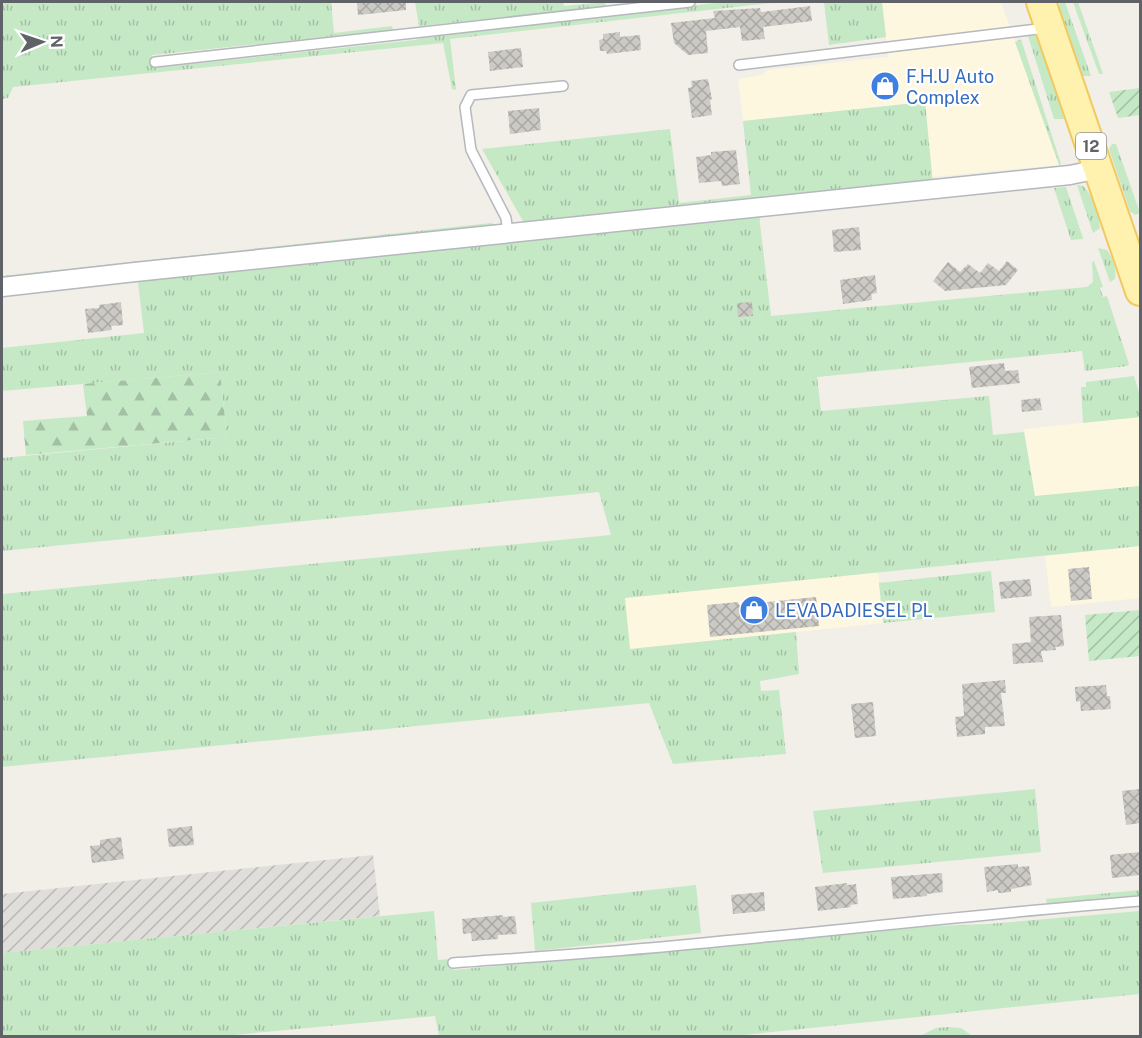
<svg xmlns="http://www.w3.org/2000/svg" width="1142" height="1038" font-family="'Public Sans',sans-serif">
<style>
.commercial{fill:#fef7e0}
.industrial{fill:url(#industrial-furrows)}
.grass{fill:url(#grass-tufts)}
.forest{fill:url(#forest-firs)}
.garden{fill:url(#garden-furrows)}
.building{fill:url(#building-cross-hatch)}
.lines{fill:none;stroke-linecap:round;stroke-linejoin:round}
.lane-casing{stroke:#b5b8bc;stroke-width:12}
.street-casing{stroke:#b5b8bc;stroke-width:21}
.primary-casing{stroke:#f2c960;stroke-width:32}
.lane{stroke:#fff;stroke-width:9}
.street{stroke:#fff;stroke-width:18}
.primary{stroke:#fff2af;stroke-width:28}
.labels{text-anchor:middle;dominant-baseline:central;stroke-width:4.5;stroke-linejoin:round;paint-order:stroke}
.shield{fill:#fff;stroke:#8f9295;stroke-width:1.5}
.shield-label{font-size:16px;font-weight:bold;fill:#5f6368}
.shop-label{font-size:18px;fill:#366cbe;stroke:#fff;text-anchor:start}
</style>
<defs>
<pattern id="industrial-furrows" width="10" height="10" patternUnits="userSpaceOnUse" patternTransform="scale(1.5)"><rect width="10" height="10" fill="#e0deda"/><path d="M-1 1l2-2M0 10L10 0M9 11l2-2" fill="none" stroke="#b9b8b5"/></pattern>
<pattern id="grass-tufts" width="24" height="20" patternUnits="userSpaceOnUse" patternTransform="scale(1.5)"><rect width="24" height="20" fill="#c5e8c5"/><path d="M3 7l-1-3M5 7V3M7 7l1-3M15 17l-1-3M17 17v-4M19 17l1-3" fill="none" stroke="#a3c0a4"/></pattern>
<pattern id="forest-firs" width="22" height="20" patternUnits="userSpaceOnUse" patternTransform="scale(1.5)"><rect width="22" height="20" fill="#c5e8c5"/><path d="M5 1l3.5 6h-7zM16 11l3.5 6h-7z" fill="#a3c0a4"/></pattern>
<pattern id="garden-furrows" width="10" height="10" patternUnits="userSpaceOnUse" patternTransform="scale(1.5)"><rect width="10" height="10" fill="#c5e8c5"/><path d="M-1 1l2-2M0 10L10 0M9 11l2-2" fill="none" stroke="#a3c0a4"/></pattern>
<pattern id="building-cross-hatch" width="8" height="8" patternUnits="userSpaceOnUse" patternTransform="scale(1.5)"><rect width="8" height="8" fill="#cccac5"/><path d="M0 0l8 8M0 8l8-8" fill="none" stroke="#a9a8a4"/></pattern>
</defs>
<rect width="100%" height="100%" fill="#f1efe8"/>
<path class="commercial" d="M882,2H1001L1059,165L932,177L925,102L743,121L738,79L762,75L768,70L888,57Z
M1140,417V486L1035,497L1024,429Z
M1140,546V598L1051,607L1045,556Z
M878,572L883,623L630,649L624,597Z"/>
<path class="industrial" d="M373,855L380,916L2,953V894Z"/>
<path class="grass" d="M2,2H331L334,33L392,26L393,30L152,55L154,68L415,40L422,38L724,2H780L450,39L456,90L452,89L443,43L13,87L8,98L2,99Z
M415,2H563L564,6L605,2L606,7L419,26Z
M824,2H882L886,37L829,45Z
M1060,2H1065L1091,76H1083L1082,74L1060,14L1058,10Z
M1073,2H1078L1103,74H1099Z
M1034,35L1040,40L1064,119H1054L1028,36Z
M1021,39L1061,164L1059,165L1015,42Z
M925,102L933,184L524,223L482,149L670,129L679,203L751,195L743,121Z
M1112,144H1116L1140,213L1135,215L1130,211L1109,149Z
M1077,185L1083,186C1092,194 1099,215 1100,228L1093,233Z
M1066,187L1083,238V239L1071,240L1054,188Z
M759,216L771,316L1087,287L1093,282L1092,262L1094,261L1103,287L1100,288L1103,297L1107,296L1129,364L1127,366L1085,371L1082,351L817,377L821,411L989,396L993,435L1024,432L1035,496L1140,486V546L625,598L630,649L796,632L799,674L760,681L761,691L779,690L786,754L673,764L649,703L2,767V594L611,535L599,492L2,551V458L227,437L220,372L2,391V348L144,333L138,282L148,277Z
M491,223L499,226L2,282V276Z
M1098,248L1107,250C1112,257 1117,270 1115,279L1110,282Z
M1134,376L1140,396V417L1083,423L1081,387H1086V382Z
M991,571L995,612L883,623L879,583Z
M1035,789L1041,852L823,873L813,811Z
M696,885L701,933L535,951L531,903Z
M1140,890V895L1047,904L1046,899Z
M434,911L438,960L452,959L453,970L936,926L988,924L1140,911V994L734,1036H439L435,1016L223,1036H2V953Z
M948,1027L961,1028L972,1036H920L936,1028Z"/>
<path class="forest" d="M220,372L227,437L26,455L23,421L87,416L83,384Z"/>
<path class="garden" d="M1140,88V115L1118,118L1109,92Z
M1140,610V656L1089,661L1085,615Z"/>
<path class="building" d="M357,2H406V10L358,15Z
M810,6L812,21L763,27L765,39L742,41L740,27L706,31L708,53L688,55L674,43L671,23L715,18L713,11L760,8L761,12Z
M620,32V37L640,35L641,50L607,54L606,51H600L599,40L603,39V34Z
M521,48L523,67L490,71L488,52Z
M708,79L712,99L710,100L712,115L692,118L688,88L692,87L691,81Z
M539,108L541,130L510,134L508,111Z
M736,150L740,184L722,186L721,181L699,183L696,157L711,155V152Z
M859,227L861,250L834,252L832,230Z
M1007,261L1018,270L1006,285L945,291L933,281L948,262L960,272L968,264L980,273L988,263L999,271Z
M875,275L877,293L871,294L872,300L843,304L840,280Z
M121,302L123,325L111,326L112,330L88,333L85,309L99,308V305Z
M752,302L753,316L738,317L737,303Z
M1004,363L1005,371L1018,370L1020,383L972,388L969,367Z
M1040,398L1042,410L1022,412L1021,400Z
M1089,567L1092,599L1071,601L1068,569Z
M1030,579L1032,596L1001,599L999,582Z
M816,597L819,626L710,637L707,605L738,602L739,605Z
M1061,615L1064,646L1055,647L1056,650L1041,651L1043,662L1013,664L1012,644L1031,642L1029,617Z
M1005,680L1006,693H1001L1005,726L985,727V734L957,737L955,717L964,716L962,684Z
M1106,685L1107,696H1110L1111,709L1081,711L1080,701L1076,702L1075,687Z
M873,702L876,736L855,738L851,704Z
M1140,789V823L1126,825L1122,791Z
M192,826L194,845L169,847L167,829Z
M121,837L124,859L92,863L90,846L100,845V840Z
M1140,852V875L1112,878L1110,855Z
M1018,864V867L1029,866L1032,885L1011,889V892L998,893V890L987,892L984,867Z
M942,873L943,892L927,894V896L893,899L891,877Z
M847,883V885L856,884L858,904L850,905L851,907L818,911L815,887Z
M764,892L765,911L733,914L731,895Z
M503,915V917L515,916L517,934L498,935V939L472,941L471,933L463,934L462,919Z"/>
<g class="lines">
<g class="lane-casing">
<path id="lane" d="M155,62L690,2
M739,65L1046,28
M508,233L506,218L471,150L465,107L471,95L563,86
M453,963C533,957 613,952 693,944C842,930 991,913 1140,901"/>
</g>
<g class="street-casing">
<path id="street" d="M2,287L135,272L1070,175L1099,169"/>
</g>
<g class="primary-casing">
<path id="primary" d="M1041,2L1140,291"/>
</g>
<use href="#lane" class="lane"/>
<use href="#street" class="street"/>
<use href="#primary" class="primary"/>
</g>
<defs>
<g id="shop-disc" transform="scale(1.5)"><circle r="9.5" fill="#3f7fe0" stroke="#fff"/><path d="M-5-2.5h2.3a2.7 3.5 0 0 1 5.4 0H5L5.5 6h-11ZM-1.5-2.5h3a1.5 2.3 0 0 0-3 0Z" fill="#fff"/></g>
</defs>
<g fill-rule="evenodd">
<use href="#shop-disc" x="885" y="86"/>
<use href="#shop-disc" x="754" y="610"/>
</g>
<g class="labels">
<rect class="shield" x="1076" y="133" width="30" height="26" rx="4.5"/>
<g class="shield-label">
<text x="1091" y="146">12</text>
</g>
<g class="shop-label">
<text x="906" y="76">F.H.U Auto<tspan x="906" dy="21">Complex</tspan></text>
<text x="775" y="610">LEVADADIESEL PL</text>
</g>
</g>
<rect width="1142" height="1038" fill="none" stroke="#5f6368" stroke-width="6"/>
<g transform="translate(42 42) rotate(88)" stroke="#ffffff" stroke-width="4.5" paint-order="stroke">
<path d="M0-4.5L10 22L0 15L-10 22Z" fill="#5f6368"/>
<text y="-9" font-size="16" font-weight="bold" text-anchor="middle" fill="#5f6368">N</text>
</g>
</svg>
